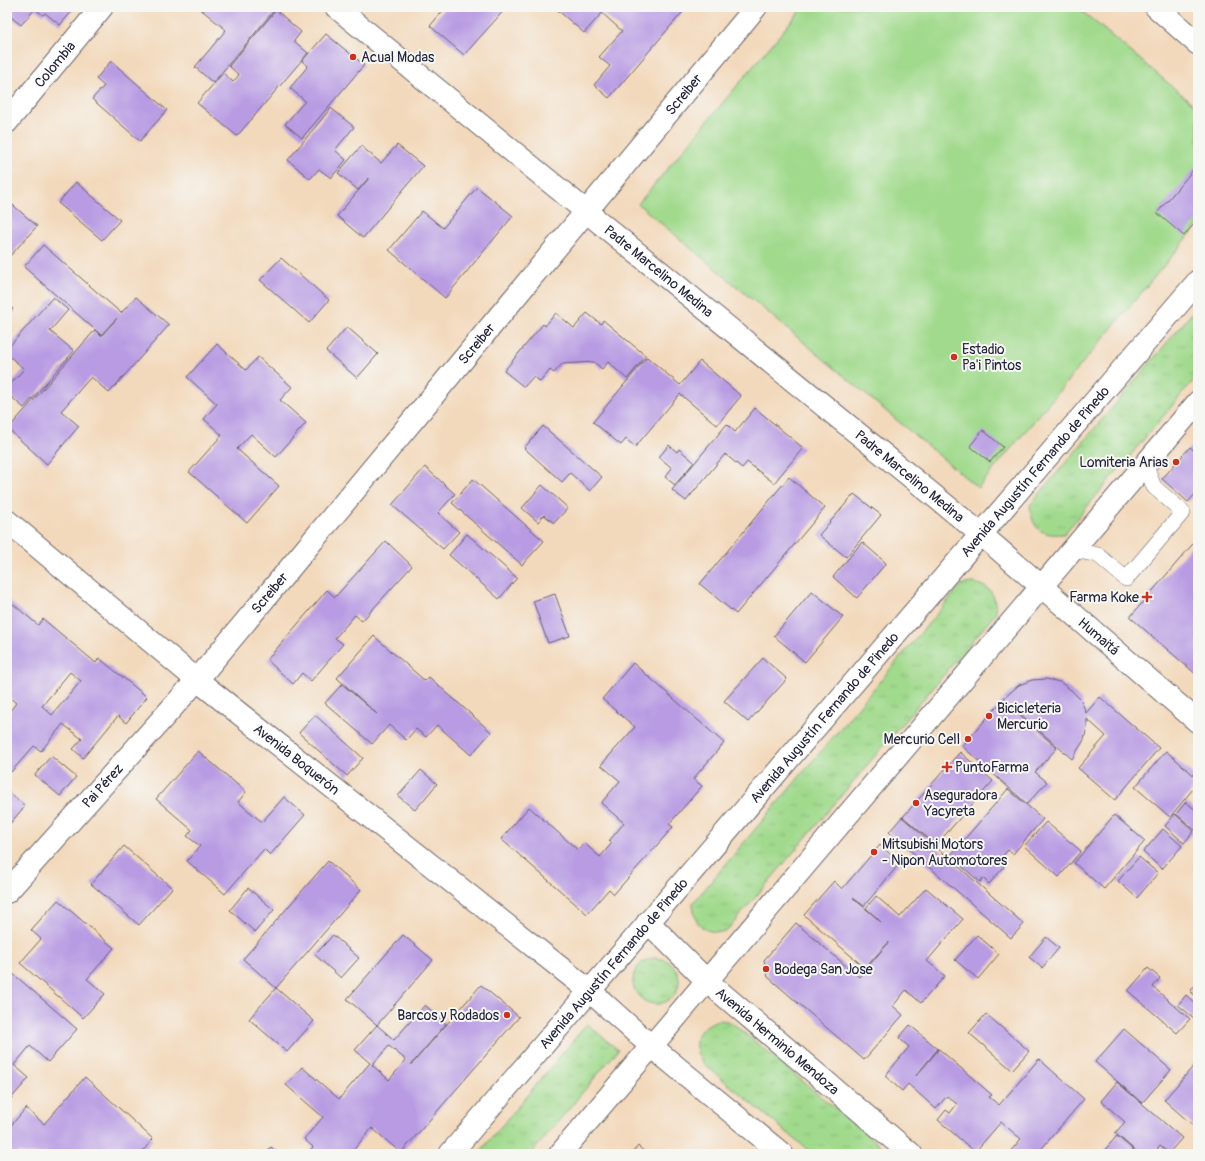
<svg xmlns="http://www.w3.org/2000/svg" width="1205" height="1161" font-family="Pangolin,sans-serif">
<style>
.park{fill:url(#park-tufts);stroke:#627e64}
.garden{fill:#a1da8d;stroke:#627e64}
.building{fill:#b89be3;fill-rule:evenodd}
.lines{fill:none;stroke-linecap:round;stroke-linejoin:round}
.service-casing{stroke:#6b6268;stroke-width:16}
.minor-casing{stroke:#6b6268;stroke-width:24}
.tertiary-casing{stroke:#6b6268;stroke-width:24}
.trunk-casing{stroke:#6b6268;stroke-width:24}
.service{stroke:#fff;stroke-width:15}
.minor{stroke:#fff;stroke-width:22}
.tertiary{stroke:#fff;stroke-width:22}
.trunk{stroke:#fff;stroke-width:22}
.poi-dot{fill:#c8321e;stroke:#f6f6f2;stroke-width:1.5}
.labels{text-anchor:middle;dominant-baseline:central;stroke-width:4;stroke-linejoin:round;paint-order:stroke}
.poi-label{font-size:14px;fill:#22223b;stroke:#f6f6f2;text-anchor:start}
.street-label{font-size:14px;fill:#22223b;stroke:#f6f6f2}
</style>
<defs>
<pattern id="park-tufts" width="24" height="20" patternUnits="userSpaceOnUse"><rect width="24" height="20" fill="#a1da8d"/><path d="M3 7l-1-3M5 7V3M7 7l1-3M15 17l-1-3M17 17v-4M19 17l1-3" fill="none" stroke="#8abb7b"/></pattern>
</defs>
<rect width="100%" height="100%" fill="#f6f6f2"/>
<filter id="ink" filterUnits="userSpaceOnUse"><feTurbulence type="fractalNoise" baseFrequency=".025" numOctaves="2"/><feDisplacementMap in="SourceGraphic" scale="8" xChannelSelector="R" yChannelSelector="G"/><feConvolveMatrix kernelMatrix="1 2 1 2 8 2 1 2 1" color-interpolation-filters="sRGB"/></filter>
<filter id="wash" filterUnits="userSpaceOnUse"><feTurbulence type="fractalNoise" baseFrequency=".012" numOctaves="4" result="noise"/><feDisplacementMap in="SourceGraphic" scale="16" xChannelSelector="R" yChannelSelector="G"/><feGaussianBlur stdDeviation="0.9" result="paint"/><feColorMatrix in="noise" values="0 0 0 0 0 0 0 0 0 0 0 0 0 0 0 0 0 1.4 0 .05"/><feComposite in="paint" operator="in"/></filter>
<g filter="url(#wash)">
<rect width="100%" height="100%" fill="#f3d9bc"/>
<path class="park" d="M1198,306V375L1064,534C1040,536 1032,529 1030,505Z
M974,583C993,588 995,595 996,613L726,932C703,933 695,927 693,903L962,584Z
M633 981a23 23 0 1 1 46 0a23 23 0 1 1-46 0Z
M718,1020L727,1021L736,1026L890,1154H813L704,1064C689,1045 695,1028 718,1020Z
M587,1024L618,1050L531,1154H478Z"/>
<path class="garden" d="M803,7H1077L1198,108V225L978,488L638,204Z"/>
<g id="blocks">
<path class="building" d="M7,7H71L74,9L60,25L45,13L43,15L35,9L21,25L7,14Z
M198,7H277L213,83L195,67L226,30Z
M446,7H507L464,55L430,26Z
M554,7H687L609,98L594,85L610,66L599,57L622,31L602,13L584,33Z
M276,10L301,32L294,41L308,53L237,136L197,103L223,73L233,82L239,75L229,66Z
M326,34L364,65L302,138L285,124L305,101L290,88L308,66L302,61Z
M111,61L167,110L140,141L92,99L104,86L96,79Z
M331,108L354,127L335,150L346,160L331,178L319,169L310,179L288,160Z
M397,145L423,166L363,238L337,216L369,178L358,190L338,173L361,146L381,163Z
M1198,164V219L1184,236L1157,213Z
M76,182L120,220L102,240L58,203Z
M477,187L513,216L445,298L389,250L422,211L443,228Z
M7,200L37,226L10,256L7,253Z
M43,245L121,313L136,297L169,325L109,393L91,377L61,411L79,426L47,464L8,429L95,330L101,336L117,318L101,335L24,267Z
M281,258L329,300L309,323L260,280Z
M53,297L68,310L50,331L74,351L24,408L7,393V388L24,369L7,354V349Z
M7,303L13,309L7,316Z
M556,313L574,328L587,313L601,324L603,320L646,356L627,379L608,362L602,369L594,362L562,364L554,373L550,370L540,382L534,376L524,387L504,371L543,324L545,326Z
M347,327L378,354L357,378L326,351Z
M217,344L246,370L258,357L292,387L280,400L306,423L276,457L251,434L237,449L279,486L247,523L189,472L222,435L204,419L217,404L187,377Z
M647,357L680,385L700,361L741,396L717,425L680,394L635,447L626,439L621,445L593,422Z
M755,408L803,448L774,483L747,462L742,468L725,454L686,501L672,490L727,424L735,432Z
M543,426L602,477L590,491L570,473L562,482L524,448Z
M983,430L1003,447L990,462L970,446Z
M669,445L677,452L679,449L694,462L675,485L665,477L672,468L659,457Z
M1190,447L1198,454V491L1188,502L1162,479Z
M425,467L455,494L438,513L459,532L443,549L392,505Z
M789,477L825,508L736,614L700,584Z
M473,479L544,541L522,565L452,503Z
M542,485L568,508L554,523L544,515L538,522L522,508Z
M854,494L881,515L846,557L819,535Z
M467,534L517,578L499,599L449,555Z
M1198,538V676L1130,617Z
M386,541L412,566L362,621L355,615L335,638L343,644L311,681L302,673L293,684L267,660L327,590L335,597Z
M862,542L886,563L857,598L833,577Z
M812,591L843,617L805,662L774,636Z
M555,594L570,636L548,643L533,601Z
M7,599L38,625L43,619L96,663L99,658L147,697L126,723L118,716L83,758L73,749L82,739L63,724L41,751L34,746L11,772L7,769V715L16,703L7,695ZM70,672L81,681L52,715L42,706Z
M374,636L425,681L429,677L491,732L471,755L437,725L426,737L416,729L406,740L389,725L372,744L325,703L342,684L377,714L337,678Z
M763,658L787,679L748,722L724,701Z
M633,663L724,743L693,779L702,786L669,824L673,827L614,894L609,889L587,914L501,839L529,807L578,850L584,843L600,857L612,843L609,841L624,823L601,803L620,781L601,765L635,727L602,699Z
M1046,679L1060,682L1071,690L1081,700L1086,713L1100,697L1159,748L1115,800L1078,768L1106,736L1087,719V727L1084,740L1072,759L1003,699L1019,685L1032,680Z
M1003,700L1057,748L1035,772L1047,782L1027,804L962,746Z
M315,715L363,758L347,776L299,733Z
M198,751L246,792L238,802L262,822L284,797L305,815L270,855L264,849L225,894L187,861L200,846L187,836L192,830L156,799Z
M1166,751L1198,779V783L1170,817L1135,787Z
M960,752L993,781L936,845L903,817Z
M51,756L76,777L60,796L35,775Z
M421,770L437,784L415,810L398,796Z
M1008,789L1043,819L1013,854L1008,850L998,861L1004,867L989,884L983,878L980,882L950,856Z
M7,791L25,806L7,827Z
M1186,802L1198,812V827L1195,830L1176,814Z
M1175,814L1194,831L1184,843L1165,826Z
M1114,815L1145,841L1104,889L1074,863Z
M902,817L1024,924L1011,938L889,832Z
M1046,822L1081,851L1059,877L1024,846Z
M1163,829L1182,846L1162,869L1143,852Z
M880,845L900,863L864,906L853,898L881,922L866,908L876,896L900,917L926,888L963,919L927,961L945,976L921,1003L906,990L893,1006L903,1015L864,1060L768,977L764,960L796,923L859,977L889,942L865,968L804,915L834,881L842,889Z
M124,846L172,888L139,925L91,884Z
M1139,857L1158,873L1137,898L1118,881Z
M328,861L361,890L276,988L243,959Z
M248,888L274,910L255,932L230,910Z
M58,900L114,948L87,979L105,994L83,1018L20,963L41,939L31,930Z
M333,935L359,958L341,978L315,955Z
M403,935L433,960L377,1025L347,999Z
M977,935L999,954L978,979L955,960Z
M1046,937L1059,948L1042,968L1029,957Z
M1148,968L1160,978L1153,987L1190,1019L1177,1033L1128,991Z
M11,972L77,1029L48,1062L30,1046L14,1065L29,1078L7,1103V977Z
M1198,982V998L1190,991Z
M481,985L519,1017L401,1153L372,1128L351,1153L352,1154H307L313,1147L304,1139L323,1117L286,1085L302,1067L339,1099L370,1063L355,1050L377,1025L394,1040L425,1005L446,1024L411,1065ZM389,1046L406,1060L389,1080L372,1065Z
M276,988L314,1021L287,1052L249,1019Z
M1186,995L1198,1006V1015L1195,1019L1178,1005Z
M986,1014L1029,1051L1012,1070L969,1033Z
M910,1025L938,1049L916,1076L939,1049L992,1095L989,1097L999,1105L1039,1059L1084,1099L1037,1154H1008L1021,1139L1001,1122L975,1152L938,1120L946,1110L950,1113L957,1104L947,1096L936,1109L908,1084L902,1091L885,1076L909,1047L899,1038Z
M1124,1029L1171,1070L1142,1103L1095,1062Z
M1198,1061V1126L1196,1128L1164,1100Z
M85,1077L153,1139L140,1154H23L20,1152L18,1154H7V1130L26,1108L44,1124Z
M1117,1082L1182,1138L1169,1153L1160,1146L1153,1154H1139L1115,1133L1125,1122L1101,1101Z
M1117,1136L1138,1154H1101Z
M638,1146L647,1154H631Z
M271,1147L280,1154H265Z"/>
</g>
</g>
<g filter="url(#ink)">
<use href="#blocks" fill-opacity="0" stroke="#6b6268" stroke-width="1"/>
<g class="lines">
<g class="service-casing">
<path id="service" d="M1074,550L1098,555L1126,579L1183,512L1154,487L1145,464"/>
</g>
<g class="minor-casing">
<g id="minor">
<path id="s1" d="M336,7L982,535L1198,722"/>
<path d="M1156,7L1198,44"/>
<path id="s2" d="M7,122L102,7"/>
<path id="s3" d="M7,892L197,680L756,7"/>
</g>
</g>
<g class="tertiary-casing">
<g id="tertiary">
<path id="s4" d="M7,521L197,680L591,992L651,1046L782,1154"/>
<path id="s5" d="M648,922L708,982L911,1154"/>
</g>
</g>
<g class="trunk-casing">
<g id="trunk">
<path id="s6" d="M450,1154L1198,281"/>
<path d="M560,1154L1198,402"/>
</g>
</g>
<use href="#service" class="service"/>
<use href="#minor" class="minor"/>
<use href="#tertiary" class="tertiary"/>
<use href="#trunk" class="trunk"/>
</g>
</g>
<g class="poi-dot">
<circle cx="353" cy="57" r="4"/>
<circle cx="954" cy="357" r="4"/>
<circle cx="1176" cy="462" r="4"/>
<path d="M1145 591h4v4h4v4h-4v4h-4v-4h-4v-4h4z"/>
<circle cx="989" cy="716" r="4"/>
<circle cx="968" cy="739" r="4"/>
<path d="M945 761h4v4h4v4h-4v4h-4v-4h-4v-4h4z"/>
<circle cx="916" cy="803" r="4"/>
<circle cx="874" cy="852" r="4"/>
<circle cx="766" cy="969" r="4"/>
<circle cx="507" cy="1015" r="4"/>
</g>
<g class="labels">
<g class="poi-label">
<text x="361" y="57">Acual Modas</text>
<text x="962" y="349">Estadio<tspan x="962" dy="16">Pa'i Pintos</tspan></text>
<text x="1168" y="462" text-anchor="end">Lomiteria Arias</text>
<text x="1139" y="597" text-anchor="end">Farma Koke</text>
<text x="997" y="708">Bicicleteria<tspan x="997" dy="16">Mercurio</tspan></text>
<text x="960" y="739" text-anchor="end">Mercurio Cell</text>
<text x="955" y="767">PuntoFarma</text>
<text x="924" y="795">Aseguradora<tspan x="924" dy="16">Yacyreta</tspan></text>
<text x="882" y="844">Mitsubishi Motors<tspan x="882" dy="16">- Nipon Automotores</tspan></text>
<text x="774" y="969">Bodega San Jose</text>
<text x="499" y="1015" text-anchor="end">Barcos y Rodados</text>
</g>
<g class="street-label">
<text stroke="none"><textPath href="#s2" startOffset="75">Colombia</textPath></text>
<text stroke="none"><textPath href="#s3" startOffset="1046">Screiber</textPath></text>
<text stroke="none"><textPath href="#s1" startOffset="417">Padre Marcelino Medina</textPath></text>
<text stroke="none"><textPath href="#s3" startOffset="722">Screiber</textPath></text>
<text stroke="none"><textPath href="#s6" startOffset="899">Avenida Augustín Fernando de Pinedo</textPath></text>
<text stroke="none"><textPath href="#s1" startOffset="741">Padre Marcelino Medina</textPath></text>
<text stroke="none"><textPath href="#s3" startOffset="398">Screiber</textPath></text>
<text stroke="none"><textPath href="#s1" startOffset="989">Humaitá</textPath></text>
<text stroke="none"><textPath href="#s6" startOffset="575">Avenida Augustín Fernando de Pinedo</textPath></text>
<text stroke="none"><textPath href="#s4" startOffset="375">Avenida Boquerón</textPath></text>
<text stroke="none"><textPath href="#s3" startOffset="143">Pai Pérez</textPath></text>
<text stroke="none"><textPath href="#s6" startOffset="251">Avenida Augustín Fernando de Pinedo</textPath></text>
<text stroke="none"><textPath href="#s5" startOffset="176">Avenida Herminio Mendoza</textPath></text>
</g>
</g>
<rect width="1205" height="1161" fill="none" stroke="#f6f6f2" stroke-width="24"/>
</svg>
